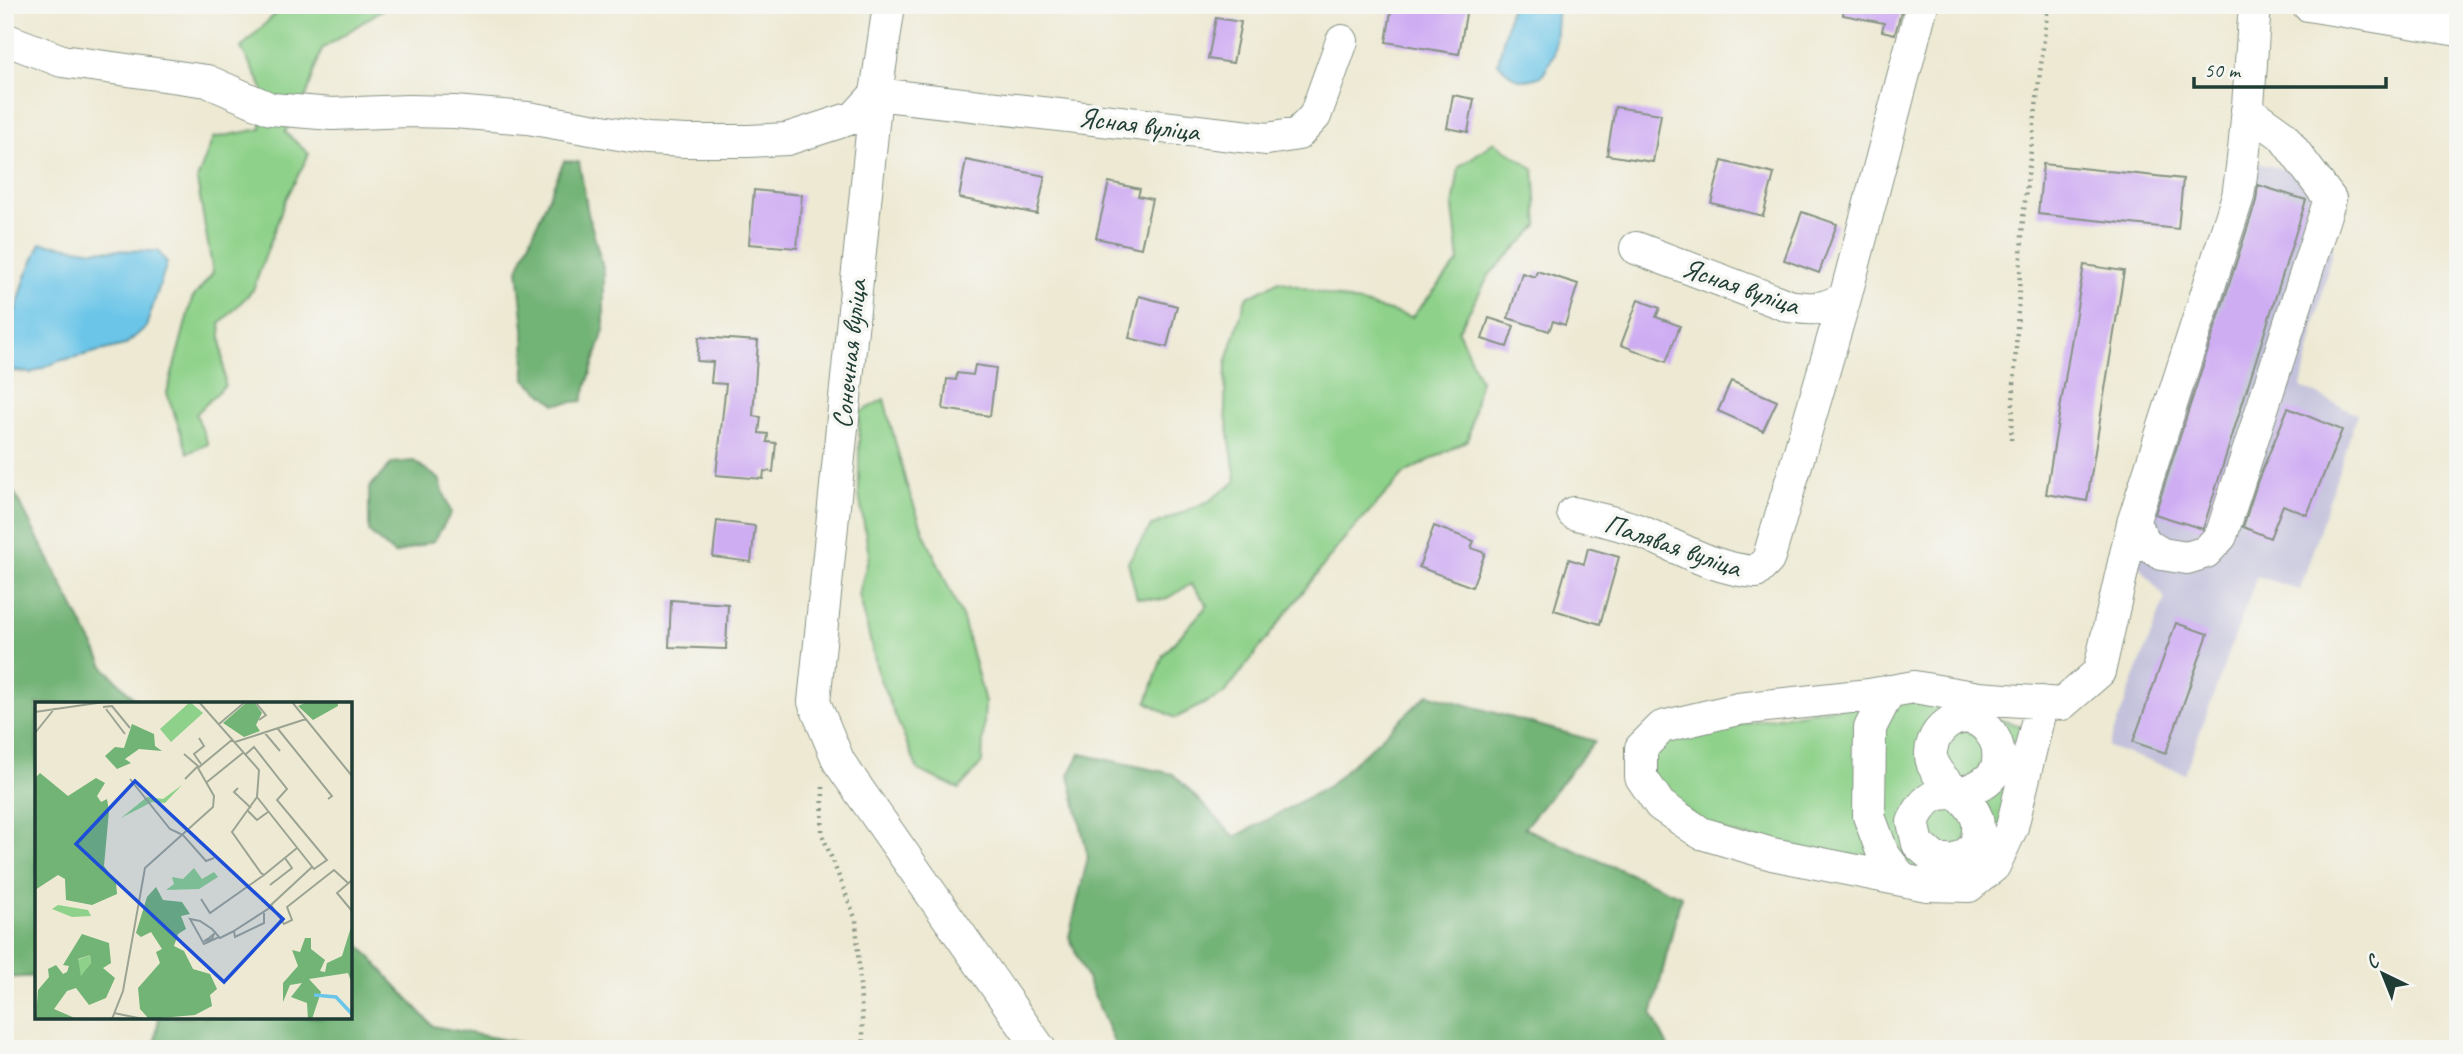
<svg xmlns="http://www.w3.org/2000/svg" width="2463" height="1054" font-family="Caveat,sans-serif">
<style>
.industrial{fill:#c3c1db}
.green{fill:#8ed18a;stroke:#56875f;stroke-width:2}
.forest{fill:#72b376;stroke:#487855;stroke-width:2}
.water{fill:#6ac5e8;stroke:#44818e;stroke-width:2}
.building{fill:#cfadf3}
.lines{fill:none;stroke-linecap:round;stroke-linejoin:round}
.minor-casing{stroke:#869384;stroke-width:34}
.path{stroke:#869384;stroke-width:4.5;stroke-dasharray:2 5;stroke-linecap:butt}
.minor{stroke:#fff;stroke-width:32}
.labels{text-anchor:middle;dominant-baseline:central;stroke-width:7;stroke-linejoin:round;paint-order:stroke}
.street-label{font-size:28px;fill:#1f3d34;stroke:#f6f6f2}
.inset-river{fill:none;stroke:#6ac5e8;stroke-width:3.5}
.inset-road{fill:none;stroke:#9ba493;stroke-width:2}
.view{fill:#1d4ed8;fill-opacity:0.15;stroke:#1d4ed8;stroke-width:3.5}
.inset-edge{fill:none;stroke:#1f3d34;stroke-width:3.5}
</style>
<rect width="100%" height="100%" fill="#f6f6f2"/>
<filter id="ink" filterUnits="userSpaceOnUse"><feTurbulence type="fractalNoise" baseFrequency=".0143" numOctaves="2"/><feDisplacementMap in="SourceGraphic" scale="14" xChannelSelector="R" yChannelSelector="G"/><feConvolveMatrix kernelMatrix="1 2 1 2 8 2 1 2 1" color-interpolation-filters="sRGB"/></filter>
<filter id="wash" filterUnits="userSpaceOnUse"><feTurbulence type="fractalNoise" baseFrequency=".00686" numOctaves="4" result="noise"/><feDisplacementMap in="SourceGraphic" scale="28" xChannelSelector="R" yChannelSelector="G"/><feGaussianBlur stdDeviation="1.57" result="paint"/><feColorMatrix in="noise" values="0 0 0 0 0 0 0 0 0 0 0 0 0 0 0 0 0 1.4 0 .05"/><feComposite in="paint" operator="in"/></filter>
<g filter="url(#wash)">
<rect width="100%" height="100%" fill="#ede9d3"/>
<path class="industrial" d="M2256,163L2347,183L2301,387L2357,414L2300,590L2257,576L2185,773L2108,747L2165,598L2135,561Z"/>
<path class="green" d="M284,5H389L322,49L307,94L285,132L309,154L285,201L253,290L220,324L225,385L196,414L208,444L188,453L167,393L192,299L213,273L197,180L213,138L261,129L263,88L241,48Z
M1494,142L1534,169L1538,226L1490,274L1458,331L1480,380L1468,440L1405,473L1344,539L1224,694L1175,718L1147,702L1163,655L1208,605L1191,584L1164,600L1137,598L1128,562L1151,526L1209,501L1236,481L1225,408L1226,364L1246,298L1279,281L1412,317L1459,261L1453,207L1459,167Z
M884,399L906,483L924,533L963,619L985,702L982,763L959,789L918,770L879,677L859,594L869,555L859,494V413Z
M1930,697L1962,706C1925,725 1910,755 1942,788L1924,796L1908,812L1909,835L1914,848L1931,864L1948,869L1966,864L1980,851L1989,832L1984,808L1975,797C2000,782 2002,772 2007,744L1989,716L2024,727C2016,762 2007,837 1982,863C1971,875 1960,876 1944,878C1920,880 1892,856 1884,834C1874,807 1868,725 1894,706C1905,699 1918,698 1930,697Z
M1867,702L1880,866L1711,829L1652,783L1651,746L1663,737Z
M1965,726L1991,745L1976,780L1947,775L1940,742Z
M1943,801L1973,827L1957,852L1927,846L1929,809Z"/>
<path class="forest" d="M564,161L579,162L588,213L604,272V330L582,401L555,404L525,379L524,328L518,269Z
M414,461L439,479L451,513L434,541L394,554L369,532V488L392,463Z
M5,484L13,490L105,668L139,704H37V976L5,978Z
M1428,694L1595,741L1524,828L1681,896L1652,1015L1669,1049H1117L1069,937L1088,857L1069,775L1080,754L1173,774L1235,837L1329,786Z
M350,935L433,1026L552,1049H154L159,1017H350Z"/>
<path class="water" d="M1511,5H1558L1554,54L1543,75C1520,85 1515,80 1498,63Z
M41,243L89,250L158,251L167,263L146,327L125,345L59,361L31,373L14,371L5,356V348L26,276Z"/>
<g id="blocks">
<path class="building" d="M1392,5H1453L1467,8L1459,54L1386,42Z
M1844,5H1903L1895,34L1882,31L1884,23L1843,15Z
M1216,18L1241,22L1233,63L1208,59Z
M1453,95L1474,99L1468,132L1447,128Z
M1615,107L1661,114L1653,162L1607,155Z
M966,160L1045,176L1037,214L959,198Z
M1722,161L1774,174L1763,216L1711,203Z
M2043,164L2183,179L2178,229L2038,214Z
M1109,182L1140,189L1138,196L1152,199L1141,248L1096,238Z
M2258,185L2306,200L2203,529L2155,514L2256,201Z
M754,190L802,195L797,248L749,244Z
M1802,212L1837,224L1819,273L1784,260Z
M2084,265L2124,271L2087,501L2046,494Z
M1537,271L1578,284L1565,325L1553,321L1549,331L1508,318L1522,273L1535,277Z
M1139,296L1177,306L1167,347L1129,338Z
M1638,300L1660,308L1656,317L1680,326L1666,362L1621,345Z
M1489,318L1514,326L1507,347L1482,339Z
M699,337L758,341L753,416L761,417L759,433L768,434L767,442L776,443L773,472L764,471L763,479L716,475L726,384L711,383L713,362L697,361Z
M975,365L996,368L990,416L943,409L947,379L956,380L957,373L973,375Z
M1731,381L1777,401L1763,431L1718,411Z
M2288,408L2342,430L2307,515L2283,505L2270,538L2243,527L2258,480Z
M717,521L755,526L751,562L713,557Z
M1434,526L1474,541L1471,548L1485,553L1472,587L1419,567Z
M1588,548L1619,557L1600,624L1554,610L1569,559L1584,564Z
M671,600L728,604L726,649L669,647Z
M2176,623L2208,634L2166,753L2133,742Z"/>
</g>
</g>
<g filter="url(#ink)">
<use href="#blocks" fill-opacity="0" stroke="#869384" stroke-width="2"/>
<g class="lines">
<g class="minor-casing">
<path id="minor" d="M889,5L876,94L814,702L839,762L1040,1049
M2308,5L2458,30
M5,39L62,61L207,81L271,109L332,114L408,111L454,112L528,118L648,139L686,141H749L787,139L855,117L876,94L1267,139L1298,134L1315,116L1342,41
M2247,110L2282,135L2330,199L2221,536L2206,552L2187,558L2162,554L2147,545L2133,523L2238,196C2248,133 2250,69 2255,5
M1636,248L1789,306C1814,310 1822,310 1845,298
M1573,513C1596,519 1621,523 1642,532C1678,547 1716,570 1756,572L1768,560L1845,298L1922,5
M1889,691L1870,728L1869,816L1883,854L1903,880
M2042,702L2012,827L1994,866L1969,886L1927,885L1772,854L1701,833L1660,805L1641,777V748L1662,727L1738,709L1869,695L1914,687L1979,698L2062,704L2099,672L2133,523
M1958,793C1978,813 1982,820 1975,848L1955,861L1935,859L1918,844L1913,822C1919,810 1924,800 1937,795C1944,792 1952,794 1959,793C1975,789 1996,780 1998,762C1999,750 1998,742 1990,732C1964,696 1921,735 1933,765C1939,777 1948,785 1958,793"/>
</g>
<path class="path" d="M2011,440L2023,218L2048,5
M823,787L822,834L856,920L864,1049"/>
<use href="#minor" class="minor"/>
</g>
</g>
<g class="labels">
<g class="street-label">
<text transform="translate(1139 124) rotate(7)">Ясная вуліца</text>
<text transform="translate(1741 286) rotate(19)">Ясная вуліца</text>
<text transform="translate(849 354) rotate(-84)">Сонечная вуліца</text>
<text transform="translate(1673 545) rotate(19)">Палявая вуліца</text>
</g>
</g>
<g transform="translate(35 702)">
<rect width="317" height="317" fill="#ede9d3"/>
<path d="M155,0L168,11L136,40L125,27ZM147,83L130,101L117,100L86,116L112,95L128,97ZM159,166L167,177L179,170L183,175L164,187L131,188L139,182L137,175L148,177ZM23,203L53,208L56,214L37,215L17,207ZM55,253L56,261L46,275L42,258Z" fill="#8ed18a"/>
<path d="M212,0H219L227,11L221,23L225,29L209,35L188,21ZM272,0H303V4L278,18L263,4ZM97,22L119,32L120,44L127,49L104,47L90,57L96,61L82,67L70,54L80,45L89,46ZM5,71L33,94L61,76L70,81L62,94L66,100L72,97L74,109L69,164L81,180L82,192L57,203L31,198L30,177L23,173L0,188V76ZM121,185L128,198L147,200L155,212L146,214L151,227L143,232L139,244L149,249L158,267L175,272L182,287L175,293L177,304L160,313L114,317L105,307L103,286L125,261L121,250L127,247L116,230L106,235L101,231L112,195ZM317,222V282L313,271L274,277L286,290L277,317H273L272,301L256,295L267,281L255,283L248,300V281L263,264L257,248L265,250L270,236H276V247L290,258L285,269L290,270L292,261L307,254ZM47,232L74,241L76,261L68,266L80,276L71,296L54,303L41,286L32,289L19,307L42,317H1L3,288L14,275L13,267L21,263L28,272L32,270L34,264L28,263ZM55,253L56,261L46,274L43,257Z" fill="#72b376" fill-rule="evenodd"/>
<path class="inset-river" d="M279,293L301,295L317,312"/>
<path class="inset-road" d="M164,0L224,68L222,95L279,167L292,158L242,98L252,87L219,45L211,52M220,0L231,13L224,18M257,0L317,74M68,5L77,4L95,26M71,7L90,32M0,10L69,0M184,22L210,0M243,27L297,94L293,97M229,30L245,49M0,31L20,6M164,36L169,44L159,52L166,62M200,40L271,17M149,52L163,64L150,77M95,77L135,127L148,133L171,159L179,156M172,80L209,50M203,86L199,90L216,106M222,95L197,130L226,171L229,173L262,146M213,109L222,118L233,110M277,165L236,203L249,222L257,218L252,205L299,168L313,181M317,178L302,191L317,209M235,183L257,166L250,156M166,197L175,211L229,173M229,211V221L200,235L199,229L236,205M184,235L169,242L155,217L165,219L177,227L185,236L199,229M174,236L169,239L177,237L179,232L174,236M79,311L108,317M77,317L88,289L110,166L178,105L179,94L163,66L198,37"/>
<path class="view" d="M100,79L248,217L189,280L41,142Z"/>
<rect width="317" height="317" class="inset-edge"/>
</g>
<rect width="2463" height="1054" fill="none" stroke="#f6f6f2" stroke-width="28"/>
<g transform="translate(2383 974) rotate(317)" stroke="#f6f6f2" stroke-width="5" paint-order="stroke">
<path d="M0-5L12 26L0 18L-12 26Z" fill="#1f3d34"/>
<text y="-10" font-size="19" font-weight="bold" text-anchor="middle" fill="#1f3d34">С</text>
</g>
<path d="M2194 77v10h192v-10" fill="none" stroke="#1f3d34" stroke-width="3.5"/>
<text x="2204" y="77" font-size="21" fill="#1f3d34" stroke="#f6f6f2" stroke-width="5" paint-order="stroke">50 m</text>
</svg>
